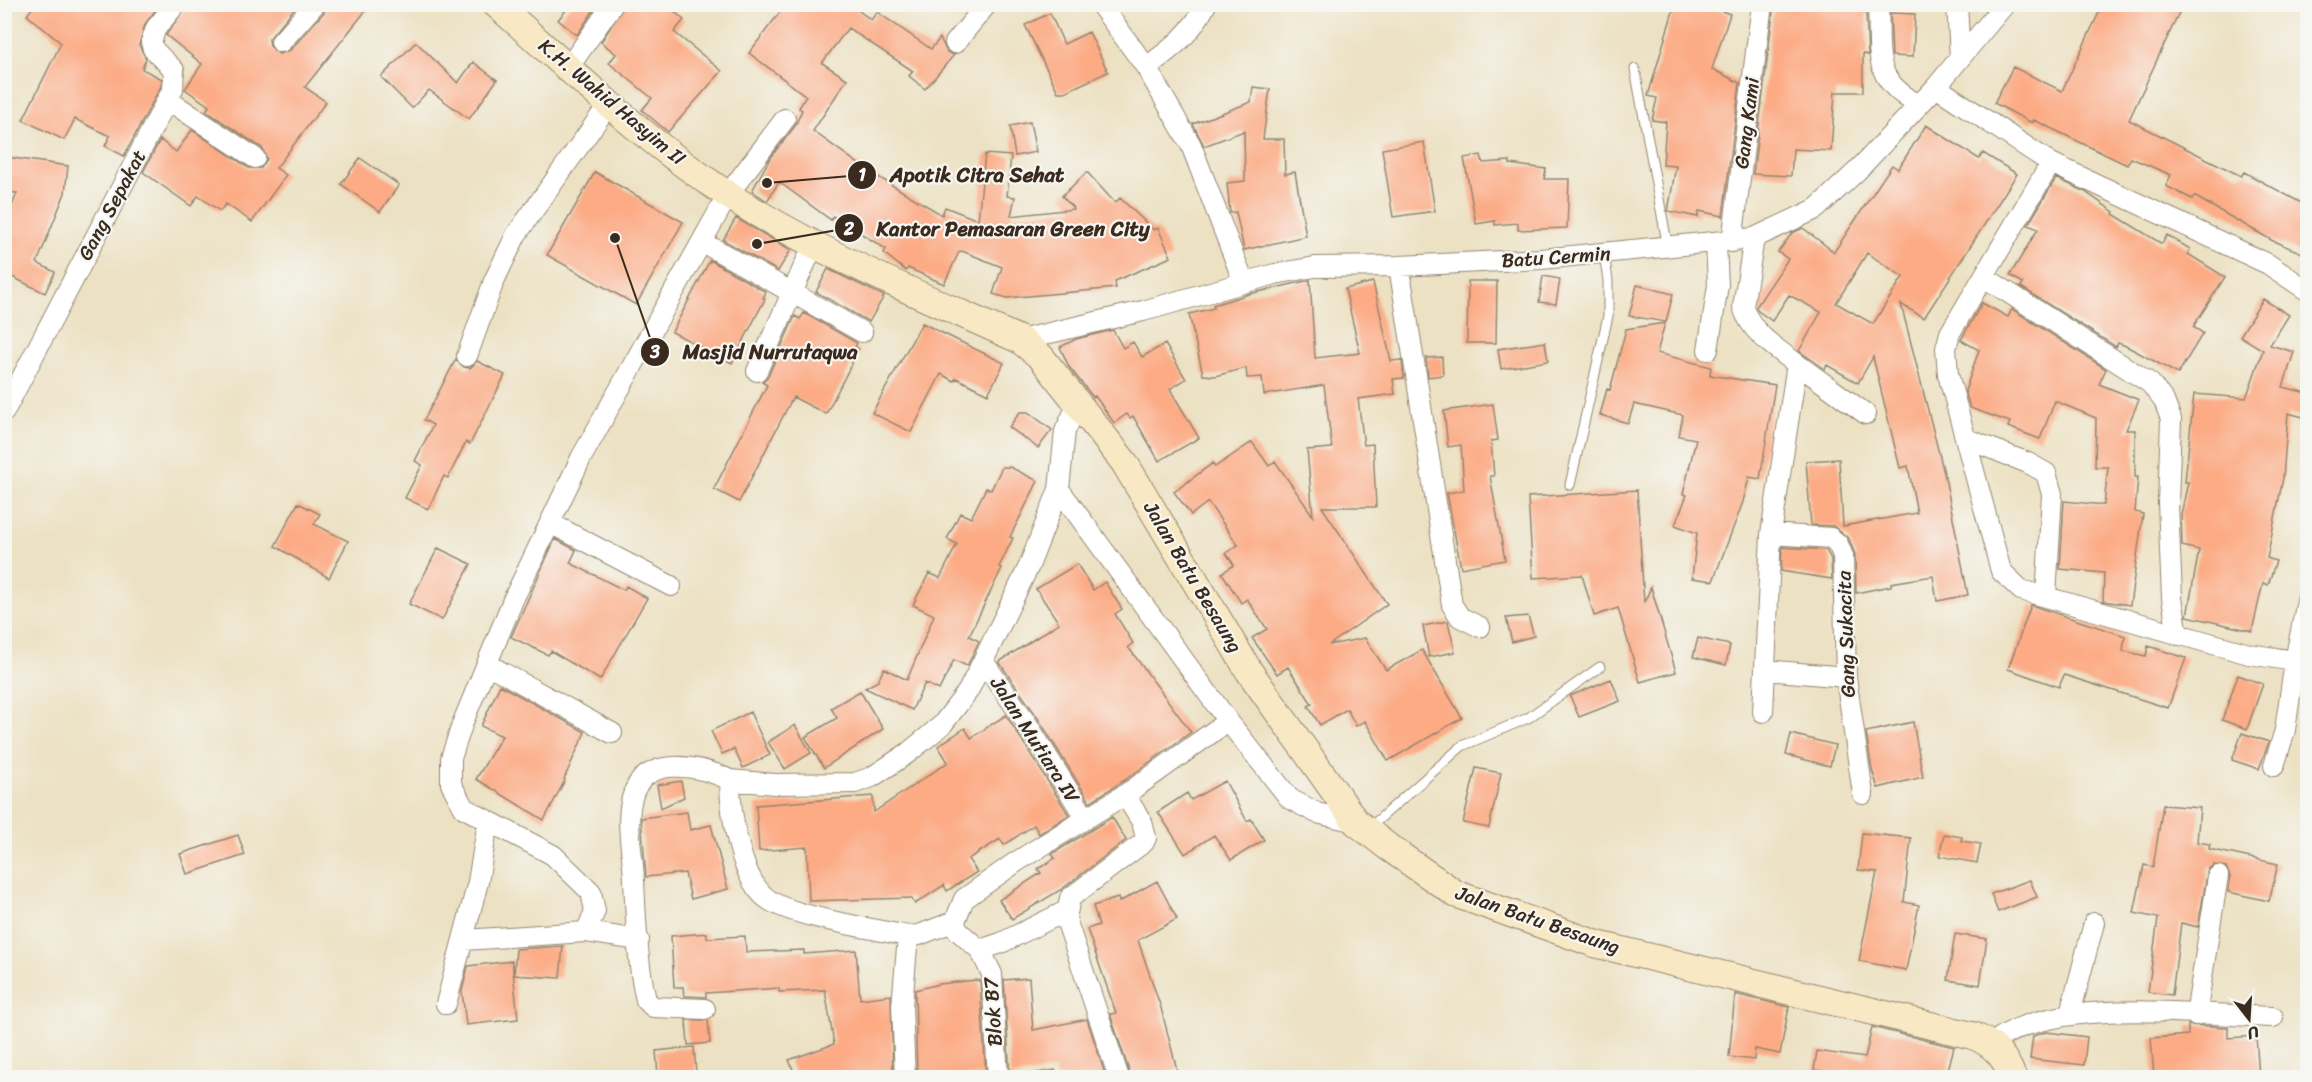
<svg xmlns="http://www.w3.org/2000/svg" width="2312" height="1082" font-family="Sriracha,sans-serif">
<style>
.building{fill:#fcab85;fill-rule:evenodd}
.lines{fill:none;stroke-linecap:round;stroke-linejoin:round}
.lane-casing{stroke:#948670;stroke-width:11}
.street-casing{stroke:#948670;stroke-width:22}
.secondary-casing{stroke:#948670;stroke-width:29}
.lane{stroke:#fff;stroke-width:9}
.street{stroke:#fff;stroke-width:20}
.secondary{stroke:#f8e8c3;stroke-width:27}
.labels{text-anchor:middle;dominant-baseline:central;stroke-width:4.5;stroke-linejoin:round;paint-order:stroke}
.street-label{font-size:20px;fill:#3b2a1e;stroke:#f6f6f2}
.leader{fill:none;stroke:#3b2a1e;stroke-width:2}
.callout-dot{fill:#3b2a1e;stroke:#f6f6f2;stroke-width:2}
.mark-label{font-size:18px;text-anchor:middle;font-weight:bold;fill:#fff}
.callout-label{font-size:21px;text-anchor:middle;font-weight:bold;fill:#3b2a1e;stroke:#f6f6f2;stroke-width:4.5;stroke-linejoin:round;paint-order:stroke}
</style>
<rect width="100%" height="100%" fill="#f6f6f2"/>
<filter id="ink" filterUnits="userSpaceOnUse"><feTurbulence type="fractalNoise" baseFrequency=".0167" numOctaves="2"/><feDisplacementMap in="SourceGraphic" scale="12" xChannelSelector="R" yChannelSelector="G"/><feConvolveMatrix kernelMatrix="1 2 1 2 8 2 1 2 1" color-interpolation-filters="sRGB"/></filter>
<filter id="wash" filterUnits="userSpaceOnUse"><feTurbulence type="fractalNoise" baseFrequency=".008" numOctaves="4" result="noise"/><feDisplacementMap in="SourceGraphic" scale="24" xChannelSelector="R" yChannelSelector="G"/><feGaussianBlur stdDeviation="1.35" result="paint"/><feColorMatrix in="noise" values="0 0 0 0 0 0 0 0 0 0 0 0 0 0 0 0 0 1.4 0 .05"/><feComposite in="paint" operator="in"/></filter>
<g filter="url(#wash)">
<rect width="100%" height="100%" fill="#ece1c3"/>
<g id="blocks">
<path class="building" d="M35,4H160L145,24L139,45L146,59L142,69L162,79L161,86L124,156L105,146L110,136L75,119L64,140L23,120L61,43L27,15Z
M188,4H298L269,39L270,46L279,54L290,50L324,12L327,4H371L305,87L326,102L276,168L286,175L252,222L226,204L220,211L198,196L191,206L143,172L160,140L176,152L192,130L249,168H261L267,159L262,148L206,111L209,106L185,89L202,64L166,35Z
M571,4H598L577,35L558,20Z
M625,4H666L684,20L674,32L722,71L668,132L642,110L652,98L609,63L616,54L601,42Z
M786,4H850L871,20L877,12L931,49L940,38L947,52L954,55L925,89L909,76L913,71L848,28L822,63L847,79L813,131L870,172L942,215L945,207L978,220L985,154L1011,156L1007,196L1015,197L1011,216L1074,209L1062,196L1087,172L1115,203L1120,198L1154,230L1158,228L1171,257L1115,281L1116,288L1007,298L993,294L1002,267L962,251L959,252L944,284L908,268L906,271L884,253L886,249L833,216L831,220L779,182L767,201L752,191L770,158L795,126L802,110L799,108L806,96L749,53Z
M1675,4H1702L1730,14L1712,69L1740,83L1723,216L1699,211L1698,217L1668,211L1676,166L1663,165L1666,122L1652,120L1657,98L1648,96Z
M1774,4H1861L1862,12H1866L1868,55L1863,54V92H1835L1831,151L1793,149L1791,176L1753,174Z
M2103,4H2183L2129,120L2241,176L2244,172L2307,206V255L2273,241L2194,196L2192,199L2166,186L2171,175L2131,158L2127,165L2034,120L2032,123L1994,103L2013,67L2062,91Z
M1050,13L1064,44L1089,32L1108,72L1065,92H1058L1025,25Z
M1890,13L1915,14L1913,57L1892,56Z
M416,42L458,83L473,62L497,80L469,119L429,90L412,108L381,77Z
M1253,87L1270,89L1263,139H1284L1285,174L1295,172L1306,236L1244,250L1236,212L1230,213L1227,183L1245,181L1244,131L1204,146L1193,124L1251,102Z
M1030,122L1036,152L1015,156L1010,126Z
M1926,125L1979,159L1983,153L2017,174L1924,318L1901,304L1945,477L1968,595L1937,601L1933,576L1891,583V586L1856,593L1855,555L1849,539L1833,526L1811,525L1806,461L1839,459L1843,526L1917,513L1908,466L1900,468L1873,357L1858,383L1827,365L1825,369L1799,351L1821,312L1789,295L1772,321L1758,311L1756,307L1788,259L1778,252L1792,233L1803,228L1834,252L1892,165L1898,169ZM1867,253L1903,277L1873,324L1836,303Z
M1424,142L1435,211L1393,217L1382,149Z
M1481,155L1483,163L1510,161V164L1546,169L1544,179H1569L1567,228L1518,230V223L1495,225V221L1476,224L1464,158Z
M6,157L68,166L65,193L37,263L55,272L45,293L4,273V227L17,193L4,192Z
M360,158L399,185L380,212L341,184Z
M595,172L683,222L636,305L547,255Z
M2056,178L2084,191L2114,212L2113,214L2162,244L2167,235L2190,249L2188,254L2225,277L2193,327L2203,333L2178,374L2126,346L2118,343L2116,347L2021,287L2023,283L2010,275L2038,229L2028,225Z
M736,218L791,250L778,271L723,240Z
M710,260L766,292L763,298L765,299L732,363L672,332Z
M828,269L884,296L869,322L816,292Z
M1543,276L1560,279L1556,304L1539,302Z
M1310,280L1315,358L1360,353L1345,289L1373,282L1391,361L1402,360L1404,378L1393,379L1395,394L1358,399L1364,445L1373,444L1376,507H1322L1387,604L1329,645L1365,638L1386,670L1422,650L1462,718L1388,761L1365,721L1356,726L1347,709L1320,725L1308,706L1312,704L1288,667L1277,674L1252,638L1267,629L1247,599L1241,603L1222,573L1234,565L1226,553L1238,545L1208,502L1191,515L1174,492L1213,463L1215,467L1252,442L1269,466L1275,461L1313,516L1307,450L1332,448L1324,385L1264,395L1262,377L1247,378L1246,368L1215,376L1203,375L1189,314L1214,308L1213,305L1249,294Z
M1468,281H1497L1496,343H1467Z
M1637,285L1673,294L1666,322L1629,316Z
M2263,299L2289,315L2270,345L2294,352L2283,387L2307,393V418L2288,413L2283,478L2267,558L2276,561L2268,585L2263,583L2252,631L2187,616L2199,550L2182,546L2181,515L2188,482H2185L2194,394L2246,398L2263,350L2240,336Z
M1982,303L2008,317L2012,309L2106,369L2099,384L2139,400L2126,430H2135V477H2138L2135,512L2143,514L2130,605L2103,601L2104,573L2060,569L2064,501L2104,505L2108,467H2095L2096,418L2055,401L2040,439L2008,427L2010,422L1970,408L1965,391L1979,350L1961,340Z
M804,313L857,343L855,347L859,349L826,414L793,397L739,502L714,489L767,385L762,382L768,376L795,316L800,319Z
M922,323L1004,363L988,394L956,378L954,381L941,374L911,432L872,413Z
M1665,323L1657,353L1711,367L1710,375L1775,385L1760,479L1749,477L1743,502L1713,581L1692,578L1697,533L1675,525L1687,495L1683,494L1696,439L1679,436L1683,415L1634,404L1628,423L1600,415L1607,389L1610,390L1626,329Z
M1113,330L1123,348L1133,342L1142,357L1165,344L1186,379L1170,389L1199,438L1159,461L1133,416L1130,418L1127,414L1114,423L1095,396L1093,397L1069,367L1060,347L1076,339Z
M1545,342L1548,361L1501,369L1498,349Z
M1442,357L1443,375L1428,377L1426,358Z
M456,359L464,367L470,368L477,361L505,375L470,444L466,442L448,478L444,476L428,509L405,498L422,465L415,461L433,425L424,420Z
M1493,404L1498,440L1491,441L1494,476H1490L1505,560L1461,568L1447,493L1464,490L1461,445L1448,447L1444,411Z
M1020,412H1028L1052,430L1038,448L1009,427Z
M1002,467H1010L1038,481L1010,537L1013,538L999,567L1002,568L969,636L979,641L967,666L954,660L939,690L925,683L912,710L865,688L878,681L884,668L907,680L934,615L913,605L929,573L940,578L957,544L947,539L960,513L971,518L986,488L991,490Z
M1637,490L1644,603L1651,587L1676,672L1640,682L1618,608L1594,616L1582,575L1533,578L1528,497Z
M298,503L320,514L314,524L348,541L329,578L275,546Z
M555,539L576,550L570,563L624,590L626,586L647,598L600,680L551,651L548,655L511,637Z
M1782,547L1826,550L1831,559L1832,579L1781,571Z
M438,548L471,564L442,620L409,604Z
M1077,564L1093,590L1105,582L1122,609L1115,614L1133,643L1128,647L1191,732L1125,780L1090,802L1036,715L999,662L1059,623L1036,589Z
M2031,605L2125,636L2123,651L2146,656L2148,646L2186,658L2168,708L2064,675L2059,687L2008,669Z
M1528,616L1534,636L1512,642L1506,618Z
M1448,621L1455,652L1429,657L1423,626Z
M1698,638L1730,645L1726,665L1693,657Z
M2238,675L2263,684L2247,729L2222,720Z
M1611,679L1620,701L1579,717L1570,696Z
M500,685L585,732L564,779L565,780L544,820L476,779L502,736L481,726Z
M860,691L883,729L824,768L805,737L837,718L831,708Z
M750,712L770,755L743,768L734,749L722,754L711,731Z
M1006,715L1069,815L1039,834L1034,825L1004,845L1000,839L968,859L977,872L947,891L944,885L915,904L911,898L809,901L807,847L759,851L756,805L873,796L874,812L948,762L938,746L965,728L971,738Z
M1913,722L1923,777L1878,788L1872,770L1866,732Z
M795,725L811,753L785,769L768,742Z
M2242,733L2269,742L2259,769L2232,760Z
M1791,734L1835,745L1830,766L1786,755Z
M1476,768L1501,773L1489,828L1463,823Z
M681,781L684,797L661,808L657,785Z
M1225,781L1247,821L1251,819L1264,840L1231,860L1214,835L1185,854L1158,812L1187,793L1191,800Z
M2163,805L2200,808L2197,842L2210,844L2209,849L2278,864L2269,901L2228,892L2230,877L2226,867L2214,865L2208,869L2198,927L2181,923L2172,995L2148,992L2158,918L2134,913L2144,865L2153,867Z
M687,812L690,830L711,825L728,889L691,899L685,873L646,877L641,818Z
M1112,817L1126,840L1062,889L1012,919L999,900L1041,873L1038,869L1055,858L1052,854Z
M1862,833L1911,838L1904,902L1919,905L1906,970L1859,961L1877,872L1858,870Z
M1944,834L1962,837L1961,841L1981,844L1977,863L1939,856Z
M238,835L245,855L187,874L180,854Z
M2030,880L2037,897L1998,912L1991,894Z
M1157,881L1177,919L1138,940L1161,1008L1177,1070L1152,1077H1131L1110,1014L1116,1013L1087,929L1099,925L1093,906L1118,898L1119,902Z
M707,933V938L745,936L746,952L804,950V954L856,950L860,999L891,995L893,1075L872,1077H796L789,1060L834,1044L825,990L779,992V988L706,993V997L684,996L683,987H674L671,936Z
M1955,934L1987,939L1980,985L1948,980Z
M563,946L560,978L514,975L516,949Z
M512,961L518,1019L466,1025L462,991L468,966Z
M1029,978L1033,1030L1087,1019L1106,1077H1056L1055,1070L1010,1077L1004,980Z
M976,980L980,981L986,1076L917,1077L915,990L939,984Z
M1735,994L1789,1007L1780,1054L1755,1049L1754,1060L1729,1057Z
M686,1020H708L710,1043L688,1045Z
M2188,1025L2228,1027V1038L2256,1036L2259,1077H2154L2151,1038L2188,1035Z
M1872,1027L1954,1047L1946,1077H1850V1075L1814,1070L1817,1051L1865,1058Z
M2046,1032L2087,1037L2084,1065L2030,1059L2033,1036Z
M694,1047L696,1073L658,1076L656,1051Z"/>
</g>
</g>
<g filter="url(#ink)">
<use href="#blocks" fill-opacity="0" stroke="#948670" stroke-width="1.5"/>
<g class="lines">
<g class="lane-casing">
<path id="lane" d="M1635,69L1668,248
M1570,485L1608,316V281L1604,253
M1368,829L1462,746L1528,718L1600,667"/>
</g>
<g class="street-casing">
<path id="street" d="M1100,4L1146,67L1191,145L1244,283
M1878,4C1881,55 1870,78 1919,105
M1957,4L1960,58
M281,42L315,4
M955,43L987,4
M1146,67C1171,50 1193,32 1206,4
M568,68L613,4
M1936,87L2051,163L2268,264L2308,291
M168,100L255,158
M2051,163L1950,333L1946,348L1948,374L2001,571L2021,590L2249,654L2295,661L2308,596
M1754,238L1743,307C1751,333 1776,348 1797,364L1771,534L1763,712
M702,242L862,332
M1732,242L1762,4
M1399,266L1452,605L1460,617L1480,627
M1984,277L2150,383L2164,401L2171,419L2168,503L2172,598L2178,635
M1020,340L1143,311L1275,274L1315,267L1399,266L1541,259L1754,238L1816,209L1857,171L1936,87L2005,4
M1708,350L1718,285L1716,243
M467,356L494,281L516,235L609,104
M1797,364L1866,414
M757,371L814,244
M1078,404L1065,431L1059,489L1228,721L1290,799L1317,813L1356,822
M4,412L173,89L174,70L153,49L151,42L156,28L176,4
M1967,439L2028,463L2046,473L2052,494L2046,597
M550,523L671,586
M1771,534L1831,538L1838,544L1843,556L1846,677L1863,794
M983,661L1026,722L1086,819
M487,664L612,733
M1765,670L1846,677
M2274,766L2285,730L2295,661
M955,921L919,935L908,936C875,929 794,917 769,900C740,881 730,812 730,780L775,784L855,783L872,777L908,753L942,725L968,691L983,661L1029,566L1059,489
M586,932L595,911L591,892L553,855L464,808L451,784V758L463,722L513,600L581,458L729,193L785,119
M464,940L586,932L639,940
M980,950L1001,943L1066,911
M446,1004L478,882L488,822
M705,1009L653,1007L646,1000C637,962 636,920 634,880C633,854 625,823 632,798C643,753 700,766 730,780
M2070,1014L2094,923
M2196,1015L2218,876
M1992,1044C2048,995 2200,1015 2273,1017
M905,1078L902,1006L908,936
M998,1078L992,974L980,950L957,930L955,921L964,899L1016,862L1132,790L1228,721
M1119,1078L1066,919L1070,898L1144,842L1146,838L1142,822L1125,795"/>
</g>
<g class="secondary-casing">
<path id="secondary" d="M496,4C579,77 659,155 754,211C839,262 930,299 1020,340L1041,357L1124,462L1249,671L1356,822L1388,847L1456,894L1596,944L1974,1036C1995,1045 2005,1057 2013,1078"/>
</g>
<use href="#lane" class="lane"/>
<use href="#street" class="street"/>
<use href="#secondary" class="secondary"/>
</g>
</g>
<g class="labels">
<g class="street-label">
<text transform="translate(612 102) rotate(40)">K.H. Wahid Hasyim II</text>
<text transform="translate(1747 123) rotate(-83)">Gang Kami</text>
<text transform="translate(112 205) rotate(-62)">Gang Sepakat</text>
<text transform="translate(1556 257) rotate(-4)">Batu Cermin</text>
<text transform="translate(1193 577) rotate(59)">Jalan Batu Besaung</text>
<text transform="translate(1846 634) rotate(-92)">Gang Sukacita</text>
<text transform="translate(1035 740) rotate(57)">Jalan Mutiara IV</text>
<text transform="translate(1538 920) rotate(19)">Jalan Batu Besaung</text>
<text transform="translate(993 1012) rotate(-94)">Blok B7</text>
</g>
</g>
<path class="leader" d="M767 183L862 175M757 244L849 228M615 238L655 352"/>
<g class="callout-dot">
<circle cx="767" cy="183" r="6"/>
<circle cx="757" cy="244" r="6"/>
<circle cx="615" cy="238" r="6"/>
<circle cx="862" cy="175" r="15"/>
<circle cx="849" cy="228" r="15"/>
<circle cx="655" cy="352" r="15"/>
</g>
<g class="mark-label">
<text x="862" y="181">1</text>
<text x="849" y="235">2</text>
<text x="655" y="358">3</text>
</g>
<g class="callout-label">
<text x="977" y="182">Apotik Citra Sehat</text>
<text x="1013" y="236">Kantor Pemasaran Green City</text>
<text x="770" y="359">Masjid Nurrutaqwa</text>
</g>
<rect width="2312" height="1082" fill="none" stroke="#f6f6f2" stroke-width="24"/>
<g transform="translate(2249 1019) rotate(163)" stroke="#f6f6f2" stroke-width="4.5" paint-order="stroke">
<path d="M0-4.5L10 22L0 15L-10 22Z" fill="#3b2a1e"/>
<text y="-9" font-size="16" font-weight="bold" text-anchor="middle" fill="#3b2a1e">U</text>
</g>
</svg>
